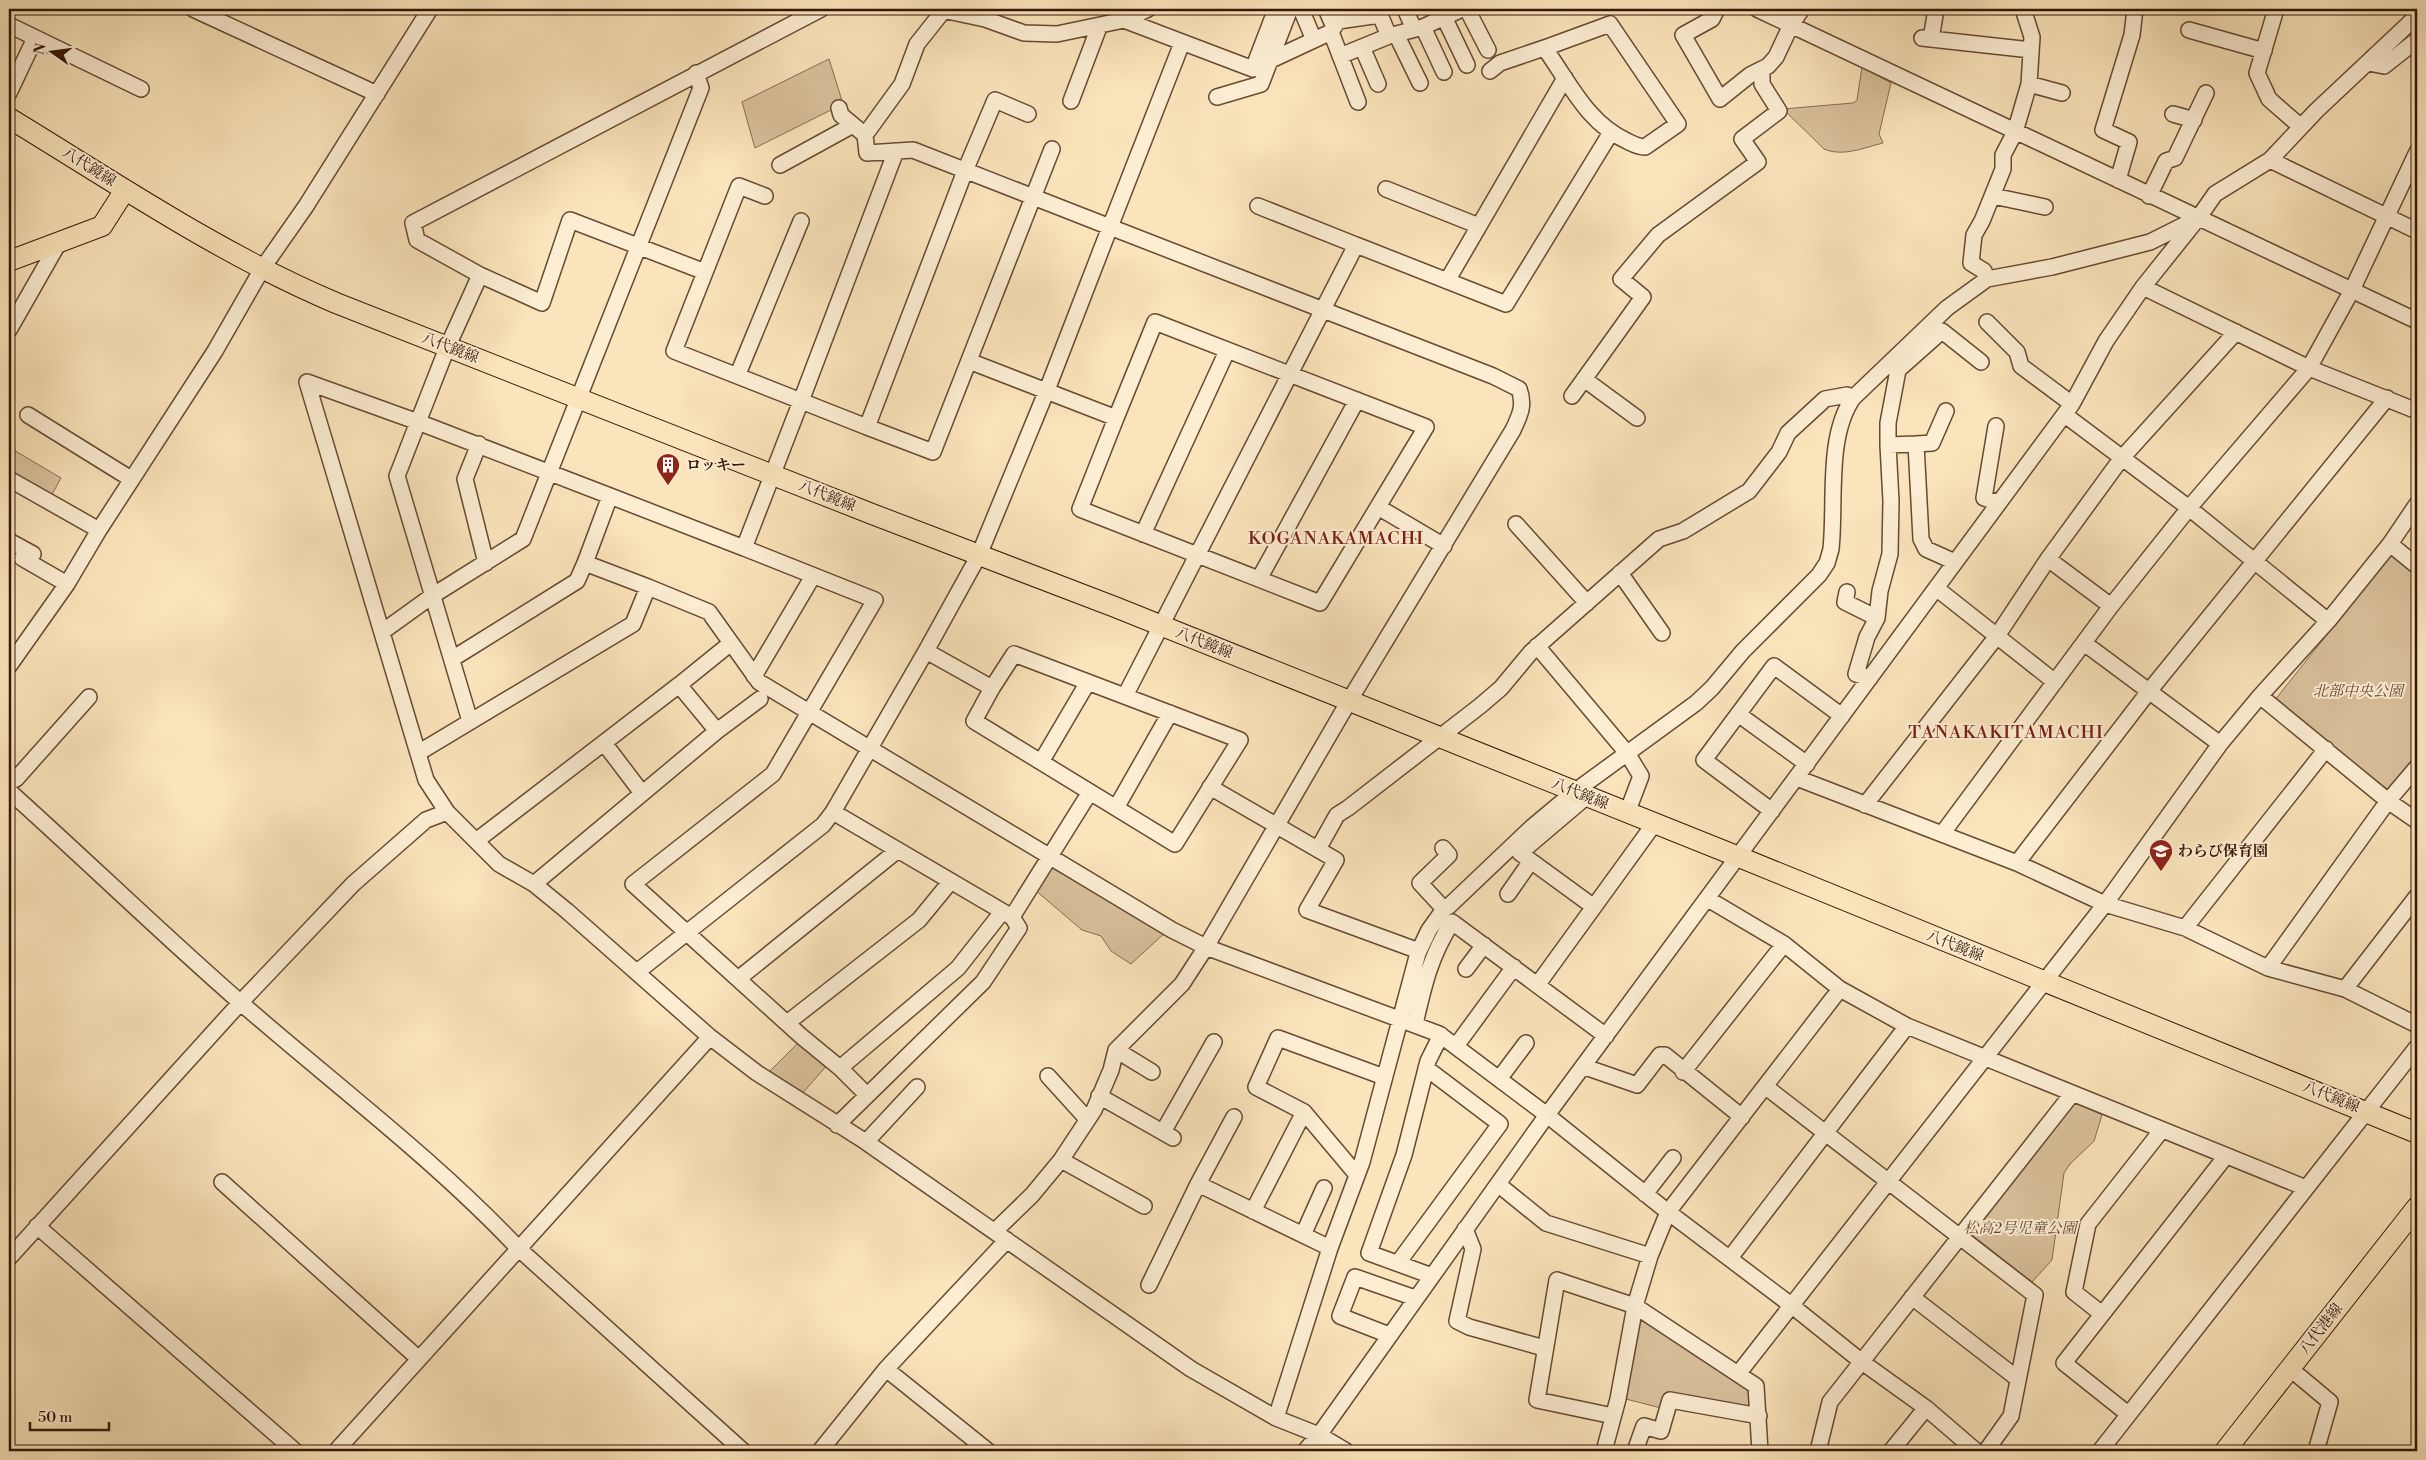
<svg xmlns="http://www.w3.org/2000/svg" width="2426" height="1460" font-family="'Libre Bodoni','Noto Serif JP',serif">
<style>
.green{fill:#d9c19c;stroke:#876c50}
.lines{fill:none;stroke-linecap:round;stroke-linejoin:round}
.minor-casing{stroke:#664a32;stroke-width:18}
.major-casing{stroke:#351605;stroke-width:22}
.minor{stroke:#fcedd3;stroke-width:15}
.major{stroke:#fae4bb;stroke-width:20}
.labels{text-anchor:middle;dominant-baseline:central;stroke-width:4;stroke-linejoin:round;paint-order:stroke}
.street-label{font-size:15px;fill:#351605;stroke:#fcedd3}
.poi-label{font-size:15px;font-weight:bold;fill:#351605;stroke:#fcedd3;text-anchor:start}
.park-label{font-size:15px;font-style:italic;fill:#664932;stroke:#fcedd3}
.quarter-label{font-size:18px;letter-spacing:1px;fill:#7a1f14;stroke:#fcedd3}
</style>
<rect width="100%" height="100%" fill="#fae4bb"/>
<filter id="stains"><feTurbulence type="fractalNoise" baseFrequency=".004" numOctaves="4"/><feColorMatrix values="0 0 0 0 .2 0 0 0 0 .09 0 0 0 0 .02 0 0 0 .5 -.17"/></filter>
<radialGradient id="worn" r=".72"><stop offset=".6" stop-color="#630" stop-opacity="0"/><stop offset="1" stop-color="#630" stop-opacity=".3"/></radialGradient>
<path class="green" d="M829,59L843,104L755,148L742,102Z
M1862,67L1891,83L1879,134L1883,143C1863,148 1843,157 1824,149L1783,109L1853,103L1857,100Z
M12,449L61,478L49,500L9,475V454Z
M2393,552L2417,572V776L2400,799L2274,701Z
M1048,866L1167,931L1131,964L1111,951L1101,936L1082,930L1035,890Z
M801,1040L829,1063L801,1095L767,1074Z
M2074,1102L2102,1115L2094,1141L2070,1164L2064,1173L2052,1260L2032,1282L1971,1234Z
M1640,1315L1751,1389L1754,1413L1666,1397L1661,1408L1626,1399Z"/>
<g class="lines">
<g class="minor-casing">
<path id="minor" d="M193,9L377,94
M938,9L985,19L1024,33L1057,34L1124,20L1148,9
M1301,9L1314,40
M1326,9L1334,27
M1405,9L1414,29
M1467,9L1488,50
M1717,9L1712,19L1683,35L1720,99L1750,75L1768,66L1776,57L1791,25L1802,9
M1757,9L2417,321
M2276,9L2257,73L2269,99L2301,127
M1444,17L1467,65
M1124,20L1253,69L1276,9
M1610,24L1678,124L1645,147C1638,147 1633,144 1627,141C1589,124 1571,86 1548,53L1550,46Z
M9,25L141,89
M1423,27L1444,72
M2189,30L2264,51
M1331,32L1338,21L1380,15L1389,36L1340,56
M1396,34L1420,83
M1389,36L1423,27L1462,9
M1922,38L2031,50
M1931,39L1936,9
M1362,47L1378,84
M1271,60L1331,32L1358,102
M2369,63L2384,66L2417,40
M1490,71L1500,63L1550,46
M2029,84L2062,93
M9,93L35,38
M1217,97L1261,84L1290,9
M1071,101L1099,27
M839,108L841,115L865,135L867,153L913,150L1110,227L1182,43
M1028,114L995,100L965,171L867,427L933,452L1052,149
M2173,114L2194,120
M865,135L902,84L917,44L944,10
M2270,160L2417,231
M780,165L853,125
M2118,180L2129,142L2103,130L2132,35L2135,9
M1386,189L1479,226
M1993,196L2045,207
M2149,196L2166,161L2175,158L2206,93
M1356,245L1506,304L1610,134
M480,275L417,240L413,223L821,9
M1987,279L1984,271L1971,263L1974,235L1982,221L2003,169V155L2015,132L2029,84L2032,37L2023,9
M1447,281L1565,78
M2143,287L2309,368L2417,411
M1987,322L2017,352L2021,366L2072,404
M9,330L58,244
M969,361L1116,418L1155,322L1426,427L1320,603L1080,509L1116,418
M1898,370L1942,331L1981,362
M738,374L801,221
M1584,379L1637,418
M1572,396L1643,297L1621,279L1658,235L1758,162L1742,139L1779,111L1762,84V69
M1946,411L1932,443L1916,444L1921,539L1926,549L1955,562
M28,415L131,479
M2065,415L2189,508L2328,621
M1996,426L1984,498L1999,503
M867,427L801,401L896,151
M479,444L465,479L486,563
M1888,445V423L1898,370L1891,363
M9,479L99,530
M610,496L744,548L801,401L674,351L739,186L765,196
M1378,507L1444,546
M1516,524L1587,603
M1143,534L1227,351
M9,541L33,554
M2390,544L2417,566
M744,548L875,600L773,774L633,884L801,1036L840,1068L867,1095
M22,558L67,584
M2048,559L2111,606
M1620,573L1662,633
M1259,579L1357,400
M648,587L709,612L759,682L1172,930L1206,947L1439,1034L1547,1115L1668,1212L1791,1305L1862,1362L1926,1408L1976,1451
M1936,588L2055,682
M1847,592L1845,602L1877,618
M382,632L432,596L523,539L701,88L696,73
M2084,643L2220,744
M1537,646L1627,753L1641,776L1627,813
M926,651L992,688L1014,654L1240,740L1175,844L974,721L992,688
M452,659L577,581L585,563
M9,666L67,584L99,530L215,351L262,269L306,206L430,9
M754,676L813,576
M1870,678L1856,674L1867,637L1877,618L1880,591L1890,554L1891,501L1888,445L1916,444
M679,685L731,643
M1125,696L1356,245L1258,206
M2260,696L2388,801L2417,821
M1738,714L1807,764
M470,721L397,476L418,422L307,382L426,780L447,812L499,864L534,884L567,911L710,1037L757,1073L866,1142L1191,1369L1276,1418L1319,1435L1346,1451
M717,731L760,699
M604,743L642,793
M418,753L633,624L648,587L585,563L610,496L418,422L447,348L480,275L542,303L570,220L705,272
M1041,762L1088,682
M1797,778L2017,863L2105,904L2185,928L2268,968L2345,989L2417,1025
M9,781L16,779L89,697
M1210,787L1336,860L1307,910L1419,951
M9,791C87,861 162,934 241,1003C334,1084 434,1159 519,1249L743,1451
M1586,797L1520,853L1594,907
M1865,805L1997,636L2048,559L2121,459L2236,332
M1116,808L1170,713
M1772,811L1704,760L1774,666L1842,716
M833,812L1012,917L1090,792
M1942,834L2111,606L2189,508L2309,368L2352,290L2417,152
M476,841L679,685L717,731L534,884
M1318,849L1337,815L1348,808L1480,706L1501,688L1531,652L1659,539L1683,531L1749,491L1779,452L1788,433L1825,399L1847,395L1853,398
M2017,863L2150,690L2387,398
M1508,894L1531,861
M1708,899L1784,944L1840,989L1907,1026L2306,1188
M1444,909L1449,906L1531,828L1574,792L1696,703L1712,688L1743,651L1819,575L1827,563L1831,549C1836,502 1826,437 1853,398L1947,308L1987,279L2052,267L2150,242L2194,220
M2185,928L2326,749
M2268,968L2388,801L2417,767
M1466,969L1484,945
M637,972L823,825L833,812L926,651L979,555L1047,390L1110,227L1493,376L1519,389C1525,405 1520,415 1513,430L1349,701L1206,947L1182,984L1116,1050L1111,1070L1094,1110L1061,1160L1032,1195L995,1231
M738,979L898,850
M1538,984L1654,824
M2345,989L2417,896
M787,1023L919,920L951,881
M1415,1024C1424,985 1430,957 1452,922L1606,1036
M1456,1046L1514,967
M1116,1050L1152,1072
M1585,1067L1637,1085L1660,1055H1665L1742,1117
M840,1068L958,968L1002,912
M1683,1072L1784,944
M1048,1076L1087,1119
M1499,1079L1526,1043
M1766,1087L2035,1295L2011,1416L1986,1451
M1099,1096L1173,1138
M1304,1112L1256,1087L1278,1038L1384,1077
M837,1125L983,982L1019,928L1012,917
M1163,1132L1214,1042
M866,1142L917,1087
M1061,1160L1144,1206
M222,1182L419,1359
M1198,1184L1234,1117
M1499,1185L1546,1223L1650,1256
M1645,1194L1673,1158
M1253,1211L1304,1112L1357,1175
M37,1226L295,1451
M1465,1229L1473,1249L1457,1321L1469,1327L1544,1348
M1303,1235L1324,1188
M9,1258L240,1003L353,884L426,820L447,812
M1730,1258L1907,1026
M1398,1263L1500,1124L1426,1068
M1432,1276L1369,1253L1404,1155L1428,1061L1441,1035
M1149,1285L1198,1184L1330,1248
M1912,1297L2018,1379
M2102,1314L2074,1292L2088,1224L2161,1131
M1389,1335L1340,1316L1355,1277L1415,1298
M886,1369L988,1451
M1738,1374L2105,904L2220,744L2260,696L2328,621L2390,544L2417,504
M2299,1376L2330,1402L2316,1451
M2128,1414L2064,1363L2226,1156
M1613,1416L1537,1400L1557,1280L1635,1306L1756,1386L1760,1451
M1276,1418L1330,1248L1362,1162L1418,953L1429,930L1444,909L1420,883L1449,855L1443,848
M336,1451L710,1037
M820,1451L886,1369L1007,1240
M1305,1451L1319,1435L1547,1115L2072,404L2106,341L2143,287L2199,217L2215,194L2270,160L2316,111L2417,16
M1604,1451L1618,1399L1635,1306L1650,1256L1668,1212L1840,989
M1635,1451L1644,1426L1661,1431L1670,1400L1759,1416
M1818,1451L1830,1402L2072,1094
M1891,1451L1926,1408
M2100,1451L2417,1047"/>
</g>
<g class="major-casing">
<path id="major" d="M9,118C116,183 220,254 336,303L872,514L1115,607L1739,857L2417,1133
M9,261L102,226L125,190
M2225,1451L2417,1207"/>
</g>
<use href="#minor" class="minor"/>
<use href="#major" class="major"/>
</g>
<defs>
<g id="building-pin" transform="scale(1.25)"><path d="M0 17L-7.5 6A9.5 9.5 0 1 1 7.5 6Z" fill="#8f2418" stroke="#fcedd3"/><path d="M-4-6H4V6H1V3H-1V6H-4ZM-2.5-4.3h1.7v1.8h-1.7ZM.8-4.3h1.7v1.8H.8ZM-2.5-1h1.7V.8h-1.7ZM.8-1h1.7V.8H.8Z" fill="#fff"/></g>
<g id="school-pin" transform="scale(1.25)"><path d="M0 17L-7.5 6A9.5 9.5 0 1 1 7.5 6Z" fill="#8f2418" stroke="#fcedd3"/><path d="M0-5L7-2L0 1L-7-2ZM-4 1L0 2.5L4 1V4Q0 6-4 4Z" fill="#fff"/></g>
</defs>
<g fill-rule="evenodd">
<use href="#building-pin" x="668" y="465"/>
<use href="#school-pin" x="2161" y="851"/>
</g>
<g class="labels">
<g class="street-label">
<text transform="translate(89 167) rotate(32)">八代鏡線</text>
<text transform="translate(450 348) rotate(21)">八代鏡線</text>
<text transform="translate(827 496) rotate(22)">八代鏡線</text>
<text transform="translate(1204 643) rotate(22)">八代鏡線</text>
<text transform="translate(1580 794) rotate(22)">八代鏡線</text>
<text transform="translate(1955 946) rotate(22)">八代鏡線</text>
<text transform="translate(2331 1097) rotate(22)">八代鏡線</text>
<text transform="translate(2321 1329) rotate(-52)">八代港線</text>
</g>
<g class="poi-label">
<text x="686" y="465">ロッキー</text>
<text x="2178" y="851">わらび保育園</text>
</g>
<g class="park-label">
<text x="2358" y="691">北部中央公園</text>
<text x="2020" y="1228">松高2号児童公園</text>
</g>
<g class="quarter-label">
<text x="1336" y="538">KOGANAKAMACHI</text>
<text x="2006" y="732">TANAKAKITAMACHI</text>
</g>
</g>
<rect width="2426" height="1460" fill="none" stroke="#fae4bb" stroke-width="30"/>
<rect x="10" y="10" width="2406" height="1440" fill="none" stroke="#351605" stroke-width="2.5"/>
<rect x="15" y="15" width="2396" height="1430" fill="none" stroke="#351605"/>
<g transform="translate(52 52) rotate(284)" stroke="#fcedd3" stroke-width="4" paint-order="stroke">
<path d="M0-4L9 19L0 12L-9 19Z" fill="#351605"/>
<text y="-8" font-size="14" font-weight="bold" text-anchor="middle" fill="#351605">N</text>
</g>
<path d="M30 1422v8h79v-8" fill="none" stroke="#351605" stroke-width="2.5"/>
<text x="38" y="1422" font-size="15" fill="#351605" stroke="#fcedd3" stroke-width="4" paint-order="stroke">50 m</text>
<rect width="100%" height="100%" filter="url(#stains)"/>
<rect width="100%" height="100%" fill="url(#worn)"/>
</svg>
